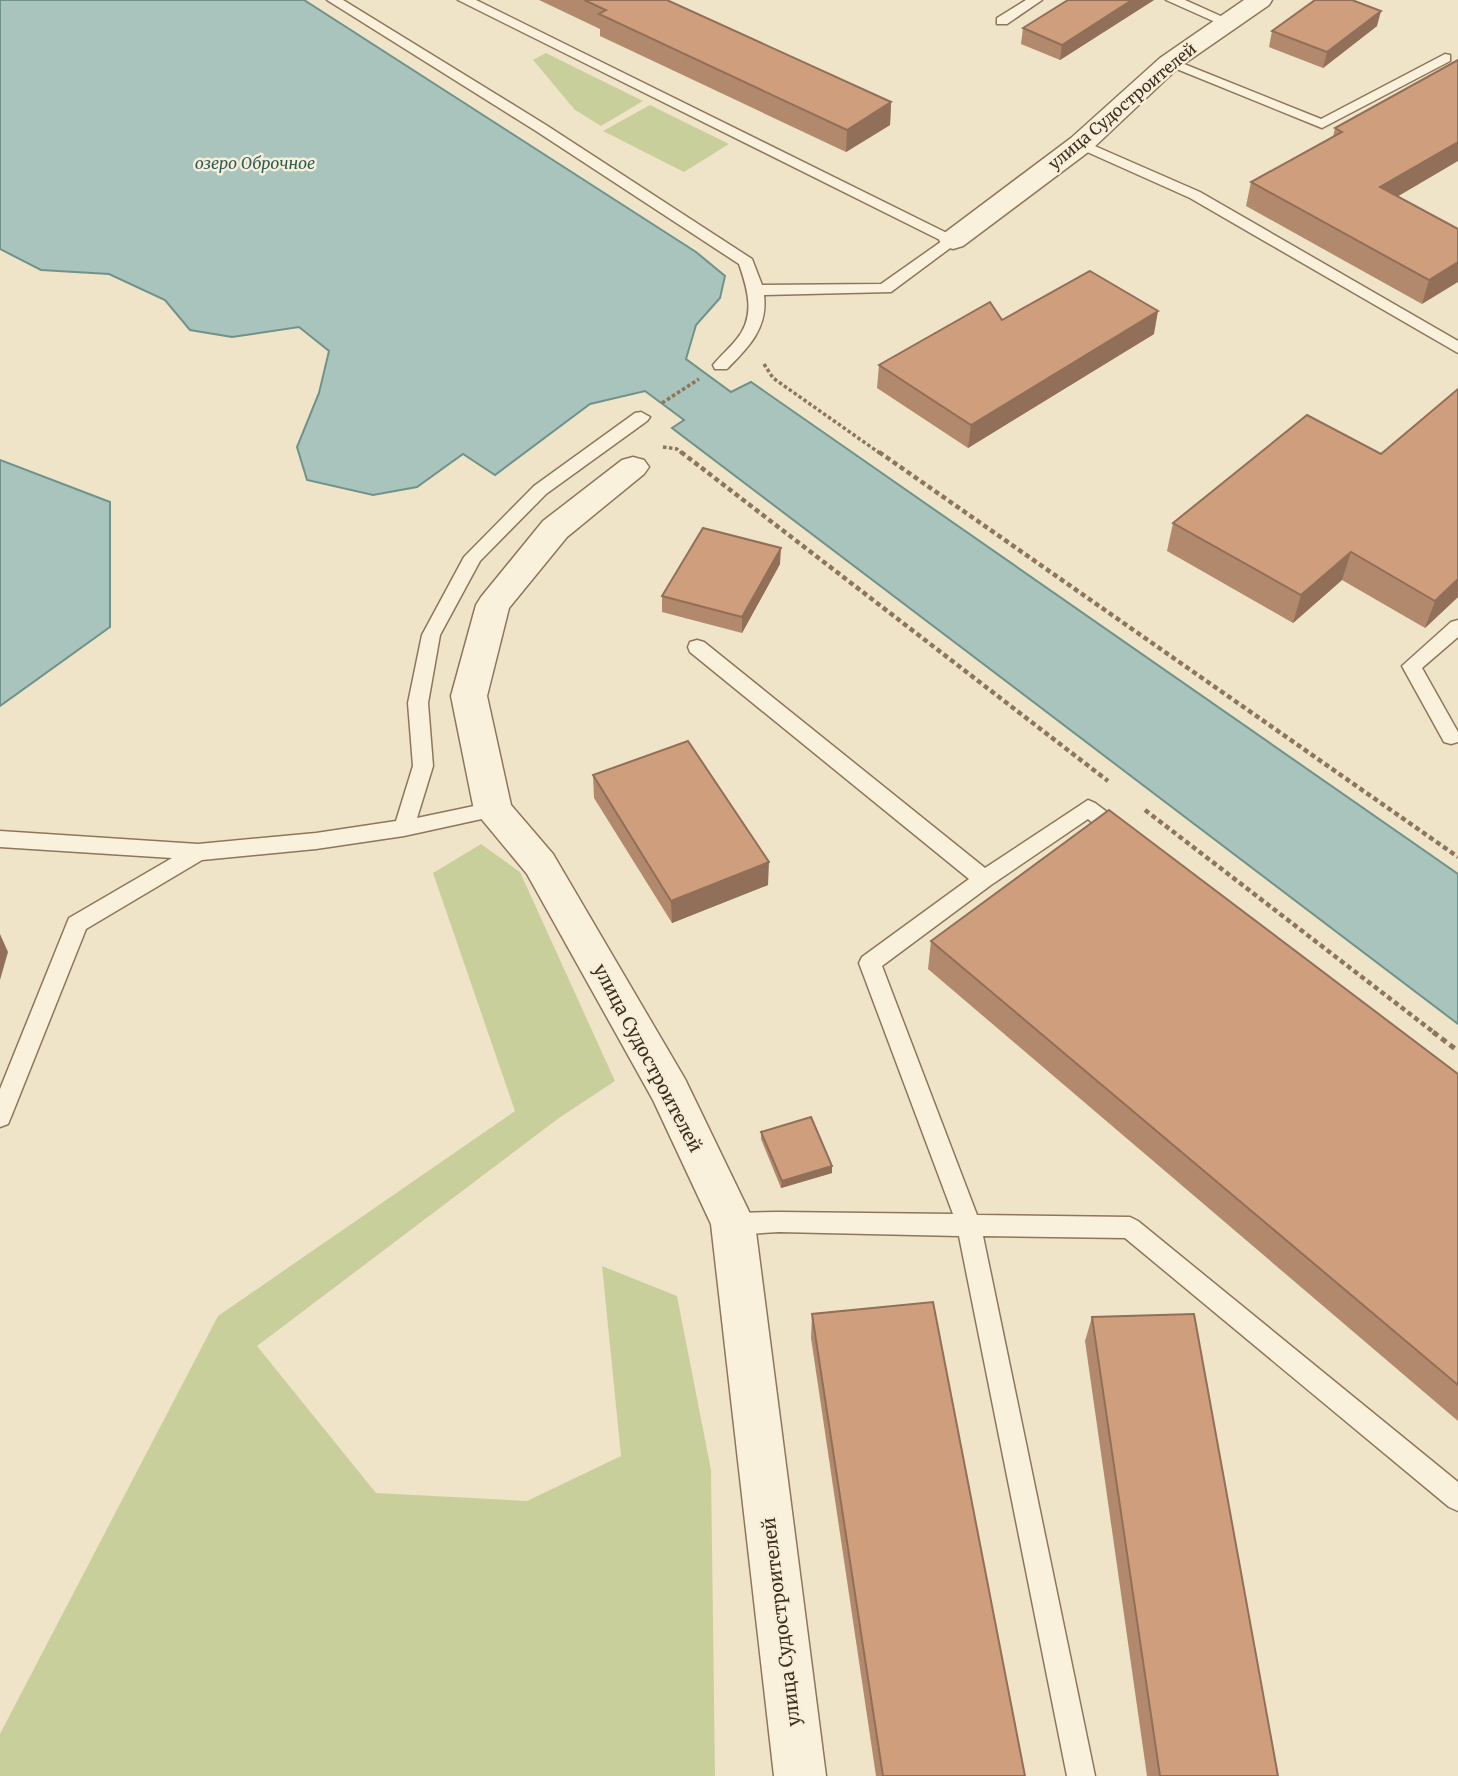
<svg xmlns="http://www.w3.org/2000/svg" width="1458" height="1776" font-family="Merriweather,serif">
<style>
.green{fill:#c9cf9b}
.water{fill:#a9c4bc;stroke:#6f938a;stroke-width:2}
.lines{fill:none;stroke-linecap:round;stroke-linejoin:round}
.lane-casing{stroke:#8d765c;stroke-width:3}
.street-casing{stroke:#8d765c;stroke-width:3}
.path-far2{stroke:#8d765c;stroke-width:3.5;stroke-dasharray:3.5 2.5;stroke-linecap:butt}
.path-far1{stroke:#8d765c;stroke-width:4.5;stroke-dasharray:5 3.5;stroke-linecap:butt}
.path{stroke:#8d765c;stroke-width:5;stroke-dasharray:6 4.5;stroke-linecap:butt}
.lane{fill:#faf1dc;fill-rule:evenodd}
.street{fill:#faf1dc;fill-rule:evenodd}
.wall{fill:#b2896c}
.shaded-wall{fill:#916f58}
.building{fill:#cf9f7d;stroke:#916f58;stroke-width:2}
.labels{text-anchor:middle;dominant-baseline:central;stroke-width:5;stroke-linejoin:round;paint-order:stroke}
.far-street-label{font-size:16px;fill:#3d2e20;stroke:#f7eed8}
.far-water-label{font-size:16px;font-style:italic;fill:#2f5d5a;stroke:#f7eed8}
.street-label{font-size:18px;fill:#3d2e20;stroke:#f7eed8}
</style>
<rect width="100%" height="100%" fill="#f0e4c8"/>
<path class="green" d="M546,53L643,101L601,126L575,110L533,60Z
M650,105L729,144L684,172L603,131Z
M481,844L520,872L615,1081L559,1118L257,1346L376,1493L527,1501L621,1456L602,1266L677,1296L711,1470L715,1776H0V1734L218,1316L515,1111L433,873Z"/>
<path class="water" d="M0,0H304L696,252L725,276L720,298L696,325L686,359L731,392L751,382L1458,874V1024L672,428L684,420L645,391L590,404L495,475L463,454L417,487L373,495L307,480L297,447L319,393L329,351L299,327L232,337L190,330L165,300L109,274L41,270L0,249Z
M0,460L110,502V627L0,706Z"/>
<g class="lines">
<g class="lane-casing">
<path id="lane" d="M327,0H343L546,125L752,259L762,285L881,284L942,241L458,0H476L961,240L891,292L764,295C768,328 749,347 727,369H715L713,365C720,356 729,349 736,340C756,317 748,290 739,264L536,131Z
M1026,0H1042L1007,24H997V18Z
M1166,0H1185L1234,22L1232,25H1222Z
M1445,54L1450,55V61L1322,128L1162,63L1169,59L1174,60L1321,119Z
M1081,140L1200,192L1458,341V353L1190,198L1076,147L1074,144L1076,141Z
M641,412L650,417L647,421L546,494L480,561L440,635L428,703L433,766L417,818L493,802L500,805L503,810L500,815L404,836L316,849L202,860L86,929L11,1117L8,1124L0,1127V1089L69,918L172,858L0,847V831L198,844L316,833L396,821L413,766L408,703L422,635L464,557L534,486L635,413Z
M1458,620V637L1422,668L1458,732V742L1451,744L1444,742L1402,666L1451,622Z
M697,640L704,642L985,868L1088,800L1095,803L1127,827L1130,833L1127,839C1112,843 1099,828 1088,819L991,885L882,966L977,1215L1130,1217L1138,1221L1458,1482V1511L1449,1507L1125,1238L983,1236L1095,1776H1067L959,1236L779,1232L733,1235L725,1231L721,1224L725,1217L733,1213L779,1212L953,1214L859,963L862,957L969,879L690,652L688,647L690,642Z"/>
</g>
<g class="street-casing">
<path id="street" d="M1244,0H1272L1269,5L1178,68L1091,150L963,246L953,249L943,246L939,240L943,234L1071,138L1160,58Z
M633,457L644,460L649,467L644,474L567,537L509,608L487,696L511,805L553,854L685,1079L755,1224L826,1776H774L711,1224L653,1100L527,874L474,810L451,696L476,605L481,597L543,521L622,460Z"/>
</g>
<path class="path-far2" d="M764,364L773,378L881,454
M662,403L699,379
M663,447L677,449L683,454"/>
<path class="path-far1" d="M681,452L1108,781
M879,452L1458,857
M1145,810L1436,1034"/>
<path class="path" d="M1433,1032L1458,1051"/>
<use href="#lane" class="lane"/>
<use href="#street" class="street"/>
</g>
<path class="wall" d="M539,0H667L891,102L890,125L846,152L600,36V29Z
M1068,0H1154L1060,60L1021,44L1023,28Z
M1377,26L1323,68L1269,47L1272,31Z
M1458,60L1397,197L1458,229L1422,304L1246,206L1251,182L1333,137L1335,128Z
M1002,320L1154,334L968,448L877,388L879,365Z
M1307,415L1458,597L1425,628L1342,580L1293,623L1167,551L1173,523Z
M780,564L742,633L662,612V596Z
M593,775L768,885L672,923L594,798Z
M931,941L1458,1074V1421L928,969Z
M761,1132L832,1173L781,1188L761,1139Z
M812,1314L1025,1776H876L811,1338Z
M1092,1317L1278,1776H1147L1085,1341Z"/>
<path class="shaded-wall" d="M1132,0H1154L1060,60L1062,45Z
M1381,11L1377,26L1323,68L1327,52Z
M891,102L890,125L846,152L847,130Z
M1458,142V161L1373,211L1380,187Z
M1458,262V282L1422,304L1429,280Z
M1158,311L1154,334L968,448L971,425Z
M781,548L780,564L742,633V617Z
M1351,552L1342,580L1293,623L1301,595Z
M1458,579V597L1425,628L1435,601Z
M769,862L768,885L672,923L671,901Z
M0,934L8,952L0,980Z
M832,1166V1173L781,1188L782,1181Z"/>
<path class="building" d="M584,0H667L891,102L847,130L599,14L606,10Z
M1068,0H1132L1062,45L1023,28Z
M1315,0H1352L1381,11L1327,52L1272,31Z
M1458,60V142L1380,187L1458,229V262L1429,280L1251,182L1342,132L1335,128Z
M1090,271L1158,311L971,425L879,365L990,302L1002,320Z
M1458,389V579L1435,601L1351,552L1301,595L1173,523L1307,415L1381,454Z
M703,528L781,548L742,617L662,596Z
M688,741L769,862L671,901L593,775Z
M1109,810L1458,1074V1385L931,941Z
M811,1117L832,1166L782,1181L761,1132Z
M933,1302L1025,1776H883L812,1314Z
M1194,1314L1278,1776H1160L1092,1317Z"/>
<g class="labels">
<g class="far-street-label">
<text transform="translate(1122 106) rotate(-40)">улица Судостроителей</text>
</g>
<g class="far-water-label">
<text x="255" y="163">озеро Оброчное</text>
</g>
<g class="street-label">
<text transform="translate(648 1058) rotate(62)">улица Судостроителей</text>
<text transform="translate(781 1622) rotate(-97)">улица Судостроителей</text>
</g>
</g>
</svg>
